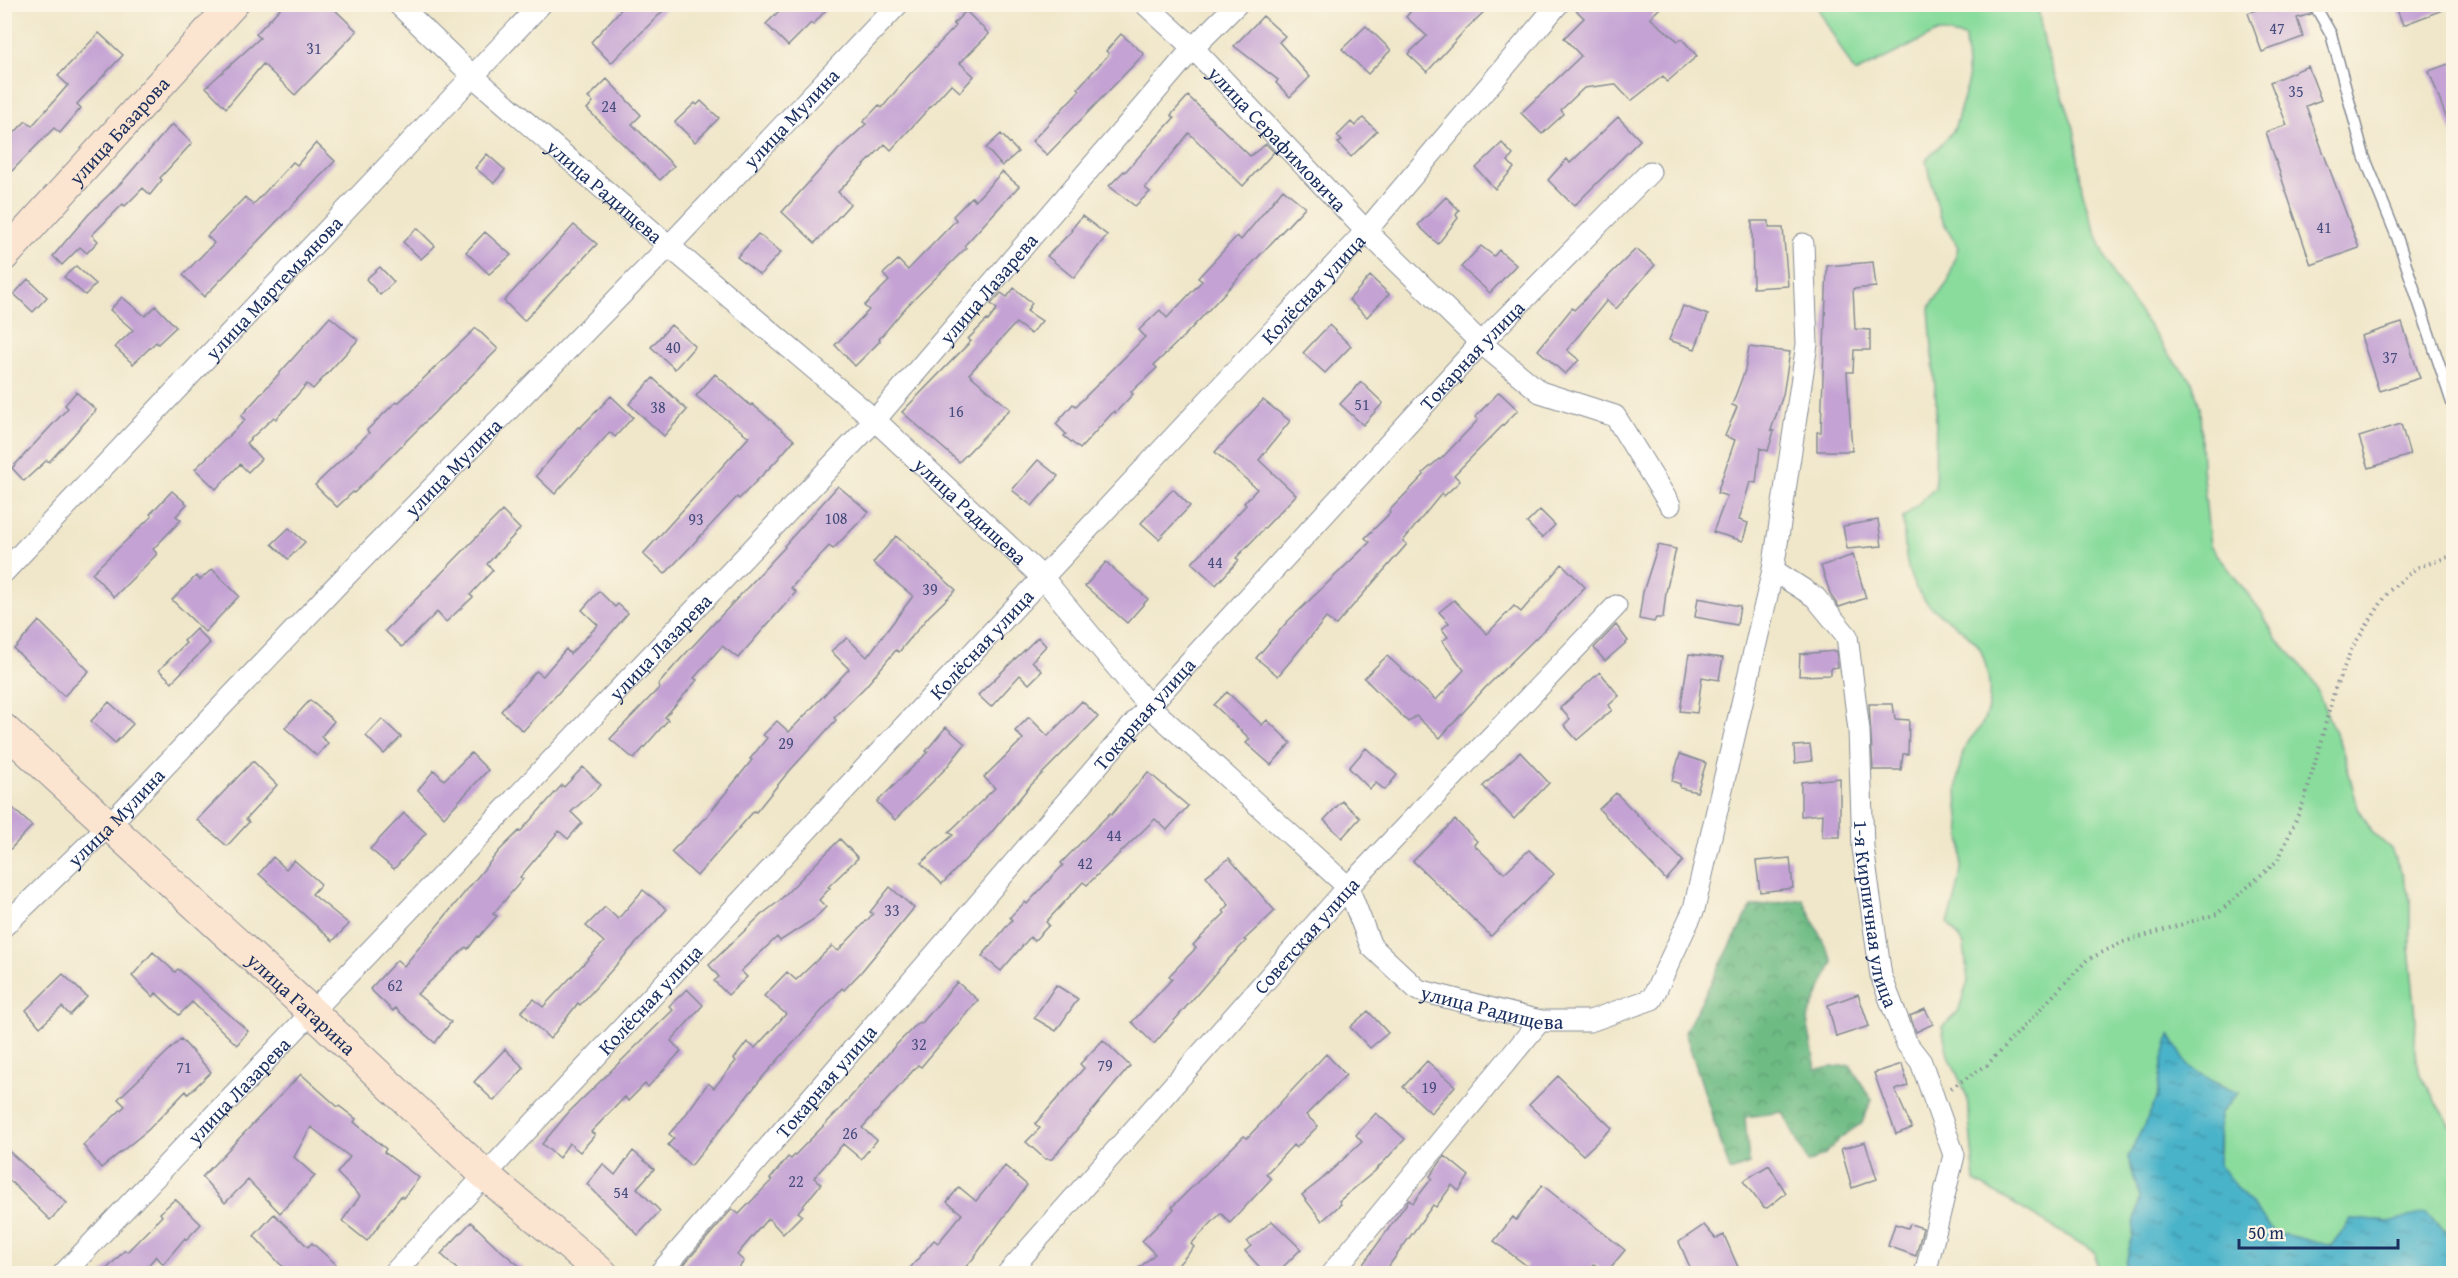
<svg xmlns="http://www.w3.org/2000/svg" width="2458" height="1278" font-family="'Gentium Book Plus',serif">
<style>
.grass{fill:#89dc9c;stroke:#52867d;stroke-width:1.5}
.forest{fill:url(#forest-crowns);stroke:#447671;stroke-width:1.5}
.water{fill:url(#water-ripples);stroke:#327194;stroke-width:1.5}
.building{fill:#c4a3d4}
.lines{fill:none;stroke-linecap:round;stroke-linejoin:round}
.lane-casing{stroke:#868b94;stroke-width:13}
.street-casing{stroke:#868b94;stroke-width:23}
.secondary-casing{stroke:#868b94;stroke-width:32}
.path{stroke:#868b94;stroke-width:4;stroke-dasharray:1.5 4.5;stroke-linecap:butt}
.lane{stroke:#fff;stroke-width:10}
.street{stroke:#fff;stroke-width:21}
.secondary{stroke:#fce5d0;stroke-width:30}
.labels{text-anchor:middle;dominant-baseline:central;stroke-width:5;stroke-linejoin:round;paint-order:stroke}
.number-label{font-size:16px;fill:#454c7c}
.street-label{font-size:20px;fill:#1b2f5e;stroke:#fcf5e5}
</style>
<defs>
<pattern id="forest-crowns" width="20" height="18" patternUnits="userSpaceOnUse" patternTransform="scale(1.5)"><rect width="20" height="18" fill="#6ebc84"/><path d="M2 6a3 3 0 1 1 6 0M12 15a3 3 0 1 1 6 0" fill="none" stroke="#5a996f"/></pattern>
<pattern id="water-ripples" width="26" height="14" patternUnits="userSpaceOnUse" patternTransform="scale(1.5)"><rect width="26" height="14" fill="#4ab3c9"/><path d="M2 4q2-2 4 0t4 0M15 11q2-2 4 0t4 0" fill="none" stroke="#3d92a6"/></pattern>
</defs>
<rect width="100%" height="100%" fill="#fcf5e5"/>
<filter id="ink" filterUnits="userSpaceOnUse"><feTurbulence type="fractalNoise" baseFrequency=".0167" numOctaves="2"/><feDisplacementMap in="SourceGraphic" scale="12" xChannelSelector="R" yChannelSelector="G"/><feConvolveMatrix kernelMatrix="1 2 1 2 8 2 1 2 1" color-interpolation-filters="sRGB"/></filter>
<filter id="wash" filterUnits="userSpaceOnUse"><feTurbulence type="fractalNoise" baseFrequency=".008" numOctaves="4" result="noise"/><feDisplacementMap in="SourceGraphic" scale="24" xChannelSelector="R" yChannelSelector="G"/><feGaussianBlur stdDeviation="1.35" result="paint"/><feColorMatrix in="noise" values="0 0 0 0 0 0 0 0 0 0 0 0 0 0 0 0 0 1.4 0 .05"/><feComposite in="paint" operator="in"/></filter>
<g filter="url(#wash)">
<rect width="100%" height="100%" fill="#f0e7ca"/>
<path class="grass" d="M1816,5H2037L2045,46L2074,128L2082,189L2089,216L2113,275L2169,355L2192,381L2200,407L2202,467L2210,545L2261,611L2275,637L2311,676L2344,754L2358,808L2372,832L2391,849L2402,873L2410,899V957L2416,1016L2415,1046L2420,1075L2453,1129V1236L2426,1214L2388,1222L2351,1219L2331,1246L2274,1232L2219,1166L2220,1114L2238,1093C2212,1082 2190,1067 2163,1059L2157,1099L2128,1157L2140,1198L2124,1273H2098L2095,1252L1975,1181L1967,1097L1947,1051L1942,1027L1958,1012L1968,981L1964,945L1948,923C1956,899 1963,873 1962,847C1961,821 1954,797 1959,770C1961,762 1962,751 1967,744C1971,737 1977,732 1981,726C1994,704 1990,674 1981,651C1976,639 1959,628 1948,620C1905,591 1906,566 1903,518L1935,488L1936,402L1929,308L1948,282L1958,247L1940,216L1926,160L1954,130L1968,83L1965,37L1938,32L1855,73Z"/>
<path class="forest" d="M1803,899L1833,962L1807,1020L1816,1069L1850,1065L1872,1100L1862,1123L1840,1138L1824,1155L1808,1163L1783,1112L1745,1117L1749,1164L1730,1171L1685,1032L1751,907Z"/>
<path class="water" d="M2170,1035L2188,1066L2219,1085L2238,1093L2220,1113L2218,1164L2274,1232L2331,1246L2351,1219L2388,1222L2425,1213L2453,1238V1273H2124L2140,1198L2128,1157L2157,1099L2163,1059Z"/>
<g id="blocks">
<path class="building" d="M284,4H329L357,31L295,95L263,64L226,108L206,87L260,38L256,34Z
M626,4H670L611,63L591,42Z
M786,4H831L813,25L811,23L788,46L766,24Z
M1417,4H1492L1465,30L1427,72L1408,54L1427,36L1406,17Z
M1570,4H1664L1650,18L1678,41L1682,39L1697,56L1667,82L1663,76L1631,101L1615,84L1584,88L1561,110L1564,114L1542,134L1521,113L1581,56L1564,38L1584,18Z
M2271,4H2307L2311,14L2297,18L2303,37L2262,52L2248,13Z
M2395,4H2453V6L2403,25Z
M966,11L989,34L960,63L974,76L960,92L951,84L891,150L885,144L838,192L850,204L815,243L782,212L838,150L866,124L863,122L879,105L882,108L910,74L956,26L953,24Z
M1263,16L1285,36L1279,42L1310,77L1290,97L1276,83L1278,80L1234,46Z
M1366,26L1391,50L1368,74L1342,49Z
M99,33L123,55L77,104L81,108L60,133L54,128L4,179V125L14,133L26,121L32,126L68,85L58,76Z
M1121,34L1144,54L1047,155L1032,141L1080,90L1078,88L1109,54L1106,51Z
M2454,62V133H2452L2429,71Z
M2308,66L2321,100L2306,106L2359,248L2311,265L2266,132L2287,125L2270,82Z
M607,79L641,115L632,124L674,166L660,180L587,109L593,102L588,98Z
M1188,96L1250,156L1266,144L1274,152L1243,186L1189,133L1145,188L1150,192L1135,206L1109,186L1124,171L1125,172L1174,118L1171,115Z
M701,101L719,118L695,142L675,122L695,103L697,105Z
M1618,117L1640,140L1574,206L1548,180L1567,159L1570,163Z
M1363,118L1377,131L1351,157L1338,143L1342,141L1337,136L1351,122L1355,126Z
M172,124L192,143L160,178L162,180L150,195L143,188L125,206L123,204L92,235L98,241L87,253L80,247L62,265L53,256L88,215L123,181Z
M1001,134L1018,152L1002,166L986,148Z
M316,143L335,161L204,297L183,275L214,243L207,236L245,197L253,205L293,162L297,165Z
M1502,143L1513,155L1508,161L1514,168L1495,189L1476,168Z
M487,154L505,170L494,183L475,168Z
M1002,172L1019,186L964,246L966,248L906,307L879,339L880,341L855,366L835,345L869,310L864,306L889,281L883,274L898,260L908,270L956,220L953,216L972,197L975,201Z
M1283,189L1305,207L1187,333L1154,365L1157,368L1131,392L1133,394L1115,413L1114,411L1080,449L1064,436L1066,434L1056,424L1073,404L1076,406L1145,337L1139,330L1160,310L1167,318L1202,281L1198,278L1237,236L1241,240Z
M1446,197L1459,210L1456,215L1458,218L1438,244L1418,225Z
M1082,216L1107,235L1074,278L1047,256L1072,231L1071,230Z
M1752,221H1769V228H1783L1788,286L1753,288Z
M574,225L597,244L524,321L504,301Z
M417,228L435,246L421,259L403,242Z
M485,232L511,255L489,274L466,252Z
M758,234L781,252L760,275L737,257Z
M1481,246L1494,256L1499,250L1516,265L1490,293L1461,267Z
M1636,249L1655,265L1616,309L1607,300L1567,350L1579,360L1565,374L1538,350L1572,308L1574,310Z
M1873,262L1876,287L1853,289L1855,329L1870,330V350H1854L1853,372H1847L1852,451H1817V432H1821L1827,266Z
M76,266L96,284L85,295L64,277Z
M380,267L394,282L380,295L366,279Z
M1370,276L1389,294L1367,317L1349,300Z
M28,279L47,297L33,312L14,294Z
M1014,288L1032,303L1027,311L1042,321L1031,334L1016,323L969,374L1010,409L959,462L902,412L971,341L968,339L987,320L988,321L997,309L991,304L1001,293L1007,297Z
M122,297L145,316L156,306L176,327L158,344L156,342L133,364L115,347L133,330L110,310Z
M1683,306L1708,315L1695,349L1669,340Z
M330,317L358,340L313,389L307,384L276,419L274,417L246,443L261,459L248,472L240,464L216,489L195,469L245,420L241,416Z
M2402,323L2420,378L2379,391L2361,336Z
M671,325L695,346L675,369L651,347Z
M1329,325L1351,346L1325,373L1303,353Z
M476,328L498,349L354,493L353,492L337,507L315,485L369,433L367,430L396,402L398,403Z
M1749,347L1790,352L1783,395L1771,430L1774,431L1768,451L1760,448L1756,483L1750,482L1739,520L1748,523L1743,541L1713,532L1727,496L1717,493L1735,440L1725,436L1737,407L1732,405L1745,370Z
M715,374L751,406L752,404L794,440L777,460L739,499L737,497L665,574L643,554L749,437L696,396Z
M653,378L687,410L664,436L629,404Z
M1361,382L1383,403L1363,425L1340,404Z
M76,392L96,410L49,462L47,460L24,481L12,468L68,408L65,405Z
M1499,392L1518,410L1454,475L1460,481L1444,496L1442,493L1403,541L1407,544L1336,625L1326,618L1278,676L1256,658L1287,622L1370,542L1365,538L1390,513L1389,511L1424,475L1423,473L1439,459L1440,460L1478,420L1475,417Z
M611,396L633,417L615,437L610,432L555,494L536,476L578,427L580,428Z
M1263,400L1290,421L1259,460L1296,495L1236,558L1239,560L1216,585L1192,563L1246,505L1244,503L1257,489L1215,452Z
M2401,424L2410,455L2369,468L2359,437Z
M1038,460L1058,476L1032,506L1012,490Z
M838,486L869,512L833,549L829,546L791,588L796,592L738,658L722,646L694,678L697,680L665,717L668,720L634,759L610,739L660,687L658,685L676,664L785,547L784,546Z
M1173,489L1190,506L1159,539L1141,523Z
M172,491L187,504L176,516L181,520L153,549L157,554L114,597L92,573L152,516L150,514Z
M1540,510L1555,525L1542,538L1527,523Z
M502,511L520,529L487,564L493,570L470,595L473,597L446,622L437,612L402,647L385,631Z
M1878,520L1882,546L1847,549L1843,526Z
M289,528L305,542L288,559L272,544Z
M896,536L956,590L929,616L899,652L896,650L866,686L834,718L836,720L785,776L756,812L754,811L697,876L671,852L707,816L752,760L750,759L767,738L763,735L777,721L789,732L849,669L831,651L847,638L867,657L913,596L873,563Z
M1658,545L1676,549L1666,592L1663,618H1656L1654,622L1639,619L1643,592Z
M1853,555L1866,598L1839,607L1831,596L1821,566Z
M1106,562L1148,599L1127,623L1085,586Z
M1562,564L1585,587L1546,628L1485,688L1440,738L1416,716L1408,722L1364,678L1387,656L1436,700L1464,670L1442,641L1448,637L1442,629L1449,623L1439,612L1454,600L1487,634L1514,606L1521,612Z
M212,569L239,596L205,632L172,600L196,576L200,580Z
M599,591L615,607L618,604L628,613L584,665L523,731L501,711L536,671L543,676L566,649L570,654L598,625L582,610Z
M1698,598L1740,606L1737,625L1695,617Z
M39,621L89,671L64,696L14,649Z
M1616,625L1628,641L1605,661L1594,648Z
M196,629L210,643L172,682L159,670L186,643L184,641Z
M1038,637L1046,646L1032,661L1042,671L1029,684L1020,675L991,707L978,695Z
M1836,651L1838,667L1831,668V675L1799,676L1800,654Z
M1689,654L1723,658L1719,680L1702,677L1697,713L1680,711Z
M1600,672L1619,696L1609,705L1612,710L1577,740L1564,725L1570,719L1560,708Z
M1227,692L1262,725L1267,720L1291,743L1271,765L1246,743L1250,739L1214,705Z
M310,700L334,721L321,737L328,743L317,756L285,728Z
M1082,701L1098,717L1029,787L991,833L942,884L921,863L953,835L949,832L995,788L984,777L1023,739L1015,731L1029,717L1048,736Z
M109,702L133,724L115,743L91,721Z
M1869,704H1893L1895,719L1909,720L1908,754H1903L1901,770H1873Z
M382,719L401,737L384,754L366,736Z
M946,727L965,744L946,768L895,820L877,802L928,752L926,751Z
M1810,745L1812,761L1795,763L1794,746Z
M1366,748L1397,775L1385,790L1376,783L1370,789L1349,768Z
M1520,752L1549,783L1514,819L1483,786Z
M471,753L488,770L444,817L418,790L434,770L444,780Z
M1680,754L1706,763L1697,792L1680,788V784L1672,781Z
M253,761L277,785L246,819L249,822L227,846L197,820Z
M583,767L601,785L571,812L582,823L568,839L559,831L520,877L523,879L493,914L497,916L479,937L478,936L468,949L466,947L417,994L451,1022L435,1043L395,1008L393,1011L370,989L397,960L404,966L499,851L519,831L520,832L562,785L564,787Z
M1148,772L1188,806L1167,830L1155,819L1087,885L1083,882L1046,922L1049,925L1034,941L1030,937L1001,971L982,956L1012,920L1010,917L1025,902L1027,904L1063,865L1061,863L1110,813L1111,815Z
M1840,778V837H1822L1823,814L1801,816V782Z
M1616,793L1683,861L1666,880L1599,809Z
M4,800L32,826L4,856Z
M1342,801L1360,818L1342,838L1324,820Z
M404,813L426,833L394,869L370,849Z
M1455,820L1477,841L1474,845L1504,873L1529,850L1554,874L1491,936L1413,861Z
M840,839L858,858L828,887L830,888L819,900L826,907L814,919L780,941L777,937L741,971L747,977L728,995L714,981L719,977L709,965L761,915L778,902Z
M273,857L286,869L294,860L321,884L312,894L349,924L333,941L259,874Z
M1229,858L1275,911L1244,940L1246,941L1218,970L1154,1044L1132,1022L1172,979L1169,976L1196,948L1193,945L1225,913L1223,911L1229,905L1206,876Z
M1790,858L1793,888L1760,892L1756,861Z
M890,887L914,908L861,972L844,990L842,988L761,1079L691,1166L668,1145L674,1138L669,1134L684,1117L708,1083L714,1088L736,1061L734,1059L747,1042L755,1048L786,1014L764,996L787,972L796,980L832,946L838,951L873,914L870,912Z
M643,890L667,909L580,1005L578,1003L550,1039L521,1012L534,999L543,1007L604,942L586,926L605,907L618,919Z
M153,952L175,972L178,969L248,1031L237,1045L192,1002L179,1015L156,993L153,997L132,976Z
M63,974L87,997L70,1015L62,1007L40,1027L26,1010Z
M957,982L978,1000L921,1067L918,1065L862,1128L877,1140L861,1159L843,1144L814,1178L821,1184L798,1212L802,1215L783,1234L768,1218L737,1255L744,1261L734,1274H686L680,1269L732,1209L739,1214L772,1180L770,1179L788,1157L791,1159L840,1109L895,1046L919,1022L921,1024Z
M1056,985L1078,999L1056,1031L1034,1018Z
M687,989L703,1005L671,1041L681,1051L648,1087L645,1084L628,1101L625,1097L591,1132L595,1135L580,1152L569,1143L559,1158L542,1144L568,1113L673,1010L669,1006Z
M1858,994L1869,1026L1836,1037L1828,1005Z
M1925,1009L1933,1024L1916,1032L1910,1016Z
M1368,1011L1388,1033L1370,1048L1350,1027Z
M181,1039L211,1072L188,1094L186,1091L148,1130L101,1168L83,1145L125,1106L118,1099Z
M1103,1040L1130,1066L1052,1159H1045L1026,1142L1040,1128L1035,1124L1084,1068L1080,1064Z
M505,1049L524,1068L494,1101L474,1082Z
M1326,1054L1346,1075L1306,1115L1318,1126L1296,1148L1293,1145L1266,1174L1271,1179L1230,1223L1221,1213L1191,1244L1194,1247L1170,1274H1132L1155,1254L1142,1241L1174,1209L1172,1207L1244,1136L1247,1138Z
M1427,1061L1455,1086L1431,1113L1403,1087Z
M1902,1064L1908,1086L1895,1090L1912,1128L1896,1134L1874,1073Z
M301,1074L338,1107L339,1106L356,1119L354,1122L386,1149L384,1152L419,1178L403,1198L401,1196L367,1241L342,1221L360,1196L337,1173L350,1157L311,1127L294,1157L315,1176L280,1213L248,1180L225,1203L202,1177Z
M1558,1076L1612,1128L1583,1155L1529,1105Z
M1376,1113L1405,1139L1375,1171L1339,1201L1341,1204L1322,1221L1302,1195L1321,1180L1362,1142L1356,1135Z
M1865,1142L1877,1179L1852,1188L1841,1149Z
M4,1147L67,1203L50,1220L4,1175Z
M633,1151L654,1169L637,1188L660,1211L638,1235L587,1184L603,1164L615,1175Z
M1445,1156L1469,1176L1459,1191L1452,1185L1436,1207L1433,1205L1383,1274H1356L1407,1203L1409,1200L1413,1203L1432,1178L1430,1176Z
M1769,1165L1786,1193L1767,1208L1763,1207L1743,1181Z
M1005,1166L1027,1185L972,1260L959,1274H905L934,1240L938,1243L962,1214L947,1202L959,1187L976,1201Z
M1542,1185L1625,1250L1606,1273L1594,1264L1586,1274H1521L1527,1266L1494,1241L1513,1217L1516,1220Z
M175,1199L201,1224L186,1240L185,1238L163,1264L156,1256L141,1274H102L125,1250L127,1252L162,1216L160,1213Z
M274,1214L308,1247L312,1243L337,1265L329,1274H292L279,1263L254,1236Z
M1272,1221L1301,1249L1276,1274H1266L1245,1251L1251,1246L1247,1242Z
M471,1222L498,1248L529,1274H462L441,1254Z
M1895,1224L1908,1228L1910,1224L1923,1228L1916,1256L1888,1246Z
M1704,1225L1716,1239L1724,1235L1741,1274H1693L1679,1242Z"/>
</g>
</g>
<g filter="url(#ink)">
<use href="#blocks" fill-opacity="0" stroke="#868b94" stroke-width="1.5"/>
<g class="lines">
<g class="lane-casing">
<path id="lane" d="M2314,4L2331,34L2364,156L2397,237L2454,409"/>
</g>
<g class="street-casing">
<g id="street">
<path id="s1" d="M398,4L473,76L669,246L875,420L1043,578L1149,706L1348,887L1371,946L1418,990L1540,1021H1590L1652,999L1694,909L1773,570L1807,344L1803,244"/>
<path id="s2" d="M1145,4L1193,48L1366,231L1481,343L1540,392L1615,416L1670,505"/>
<path id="s3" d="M1773,570L1815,597L1847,636L1859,730L1863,848L1881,976L1907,1044L1921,1062L1954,1155L1925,1274"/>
<path id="s4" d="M4,572L541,4"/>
<path id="s5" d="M4,926L108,826L335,587L669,246L898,4"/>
<path id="s6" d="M63,1274L875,420L1193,48L1237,4"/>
<path id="s7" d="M393,1274L1366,231L1558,4"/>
<path id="s8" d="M659,1274L1149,706L1481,343L1650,172"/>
<path id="s9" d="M1007,1274L1348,887L1616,606"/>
<path d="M1331,1274L1540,1021"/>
</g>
</g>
<g class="secondary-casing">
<g id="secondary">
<path id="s10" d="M4,256L233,4"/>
<path id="s11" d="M4,729L312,1012L484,1174L603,1274"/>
</g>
</g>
<path class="path" d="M1951,1088L1987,1065L2087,960L2123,942L2217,914L2278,860L2305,799L2335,689L2352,648L2389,591L2416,568L2454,555"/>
<use href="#lane" class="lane"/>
<use href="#street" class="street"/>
<use href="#secondary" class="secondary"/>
</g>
</g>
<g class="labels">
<g class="number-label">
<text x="2277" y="28">47</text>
<text x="314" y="48">31</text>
<text x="2296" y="91">35</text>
<text x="609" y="106">24</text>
<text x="2324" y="227">41</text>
<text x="673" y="347">40</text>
<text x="2390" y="357">37</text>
<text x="1362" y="404">51</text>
<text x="658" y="407">38</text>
<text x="956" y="411">16</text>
<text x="836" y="518">108</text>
<text x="696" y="519">93</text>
<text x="1215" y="562">44</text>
<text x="930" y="589">39</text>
<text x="786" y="743">29</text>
<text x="1114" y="835">44</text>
<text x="1085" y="863">42</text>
<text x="892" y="910">33</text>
<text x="395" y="985">62</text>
<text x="919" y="1044">32</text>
<text x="1105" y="1065">79</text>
<text x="184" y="1067">71</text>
<text x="1429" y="1087">19</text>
<text x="850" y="1133">26</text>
<text x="796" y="1181">22</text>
<text x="621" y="1192">54</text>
</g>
<g class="street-label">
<text stroke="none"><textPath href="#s5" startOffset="1128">улица Мулина</textPath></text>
<text stroke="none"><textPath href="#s10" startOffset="170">улица Базарова</textPath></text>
<text stroke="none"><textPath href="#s2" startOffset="189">улица Серафимовича</textPath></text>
<text stroke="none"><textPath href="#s1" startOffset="279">улица Радищева</textPath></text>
<text stroke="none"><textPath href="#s4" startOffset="392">улица Мартемьянова</textPath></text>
<text stroke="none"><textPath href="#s6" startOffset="1352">улица Лазарева</textPath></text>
<text stroke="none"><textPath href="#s7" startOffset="1348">Колёсная улица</textPath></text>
<text stroke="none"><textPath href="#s8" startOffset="1227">Токарная улица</textPath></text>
<text stroke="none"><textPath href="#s5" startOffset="642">улица Мулина</textPath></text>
<text stroke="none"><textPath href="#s1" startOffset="765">улица Радищева</textPath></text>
<text stroke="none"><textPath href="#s7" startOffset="862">Колёсная улица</textPath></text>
<text stroke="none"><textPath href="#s6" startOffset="866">улица Лазарева</textPath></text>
<text stroke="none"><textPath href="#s8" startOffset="741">Токарная улица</textPath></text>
<text stroke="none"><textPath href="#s5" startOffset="156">улица Мулина</textPath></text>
<text stroke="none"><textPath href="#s3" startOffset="380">1-я Кирпичная улица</textPath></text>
<text stroke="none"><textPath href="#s9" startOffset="452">Советская улица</textPath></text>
<text stroke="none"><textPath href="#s7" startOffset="376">Колёсная улица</textPath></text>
<text stroke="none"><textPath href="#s1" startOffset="1503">улица Радищева</textPath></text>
<text stroke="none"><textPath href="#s11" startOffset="405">улица Гагарина</textPath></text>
<text stroke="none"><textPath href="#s8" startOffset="255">Токарная улица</textPath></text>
<text stroke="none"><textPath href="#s6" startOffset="254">улица Лазарева</textPath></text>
</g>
</g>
<rect width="2458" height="1278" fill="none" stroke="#fcf5e5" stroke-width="24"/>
<path d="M2239 1239v9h159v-9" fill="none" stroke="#1b2f5e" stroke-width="3"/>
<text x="2248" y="1239" font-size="18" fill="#1b2f5e" stroke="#fcf5e5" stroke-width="4.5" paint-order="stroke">50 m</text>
</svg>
